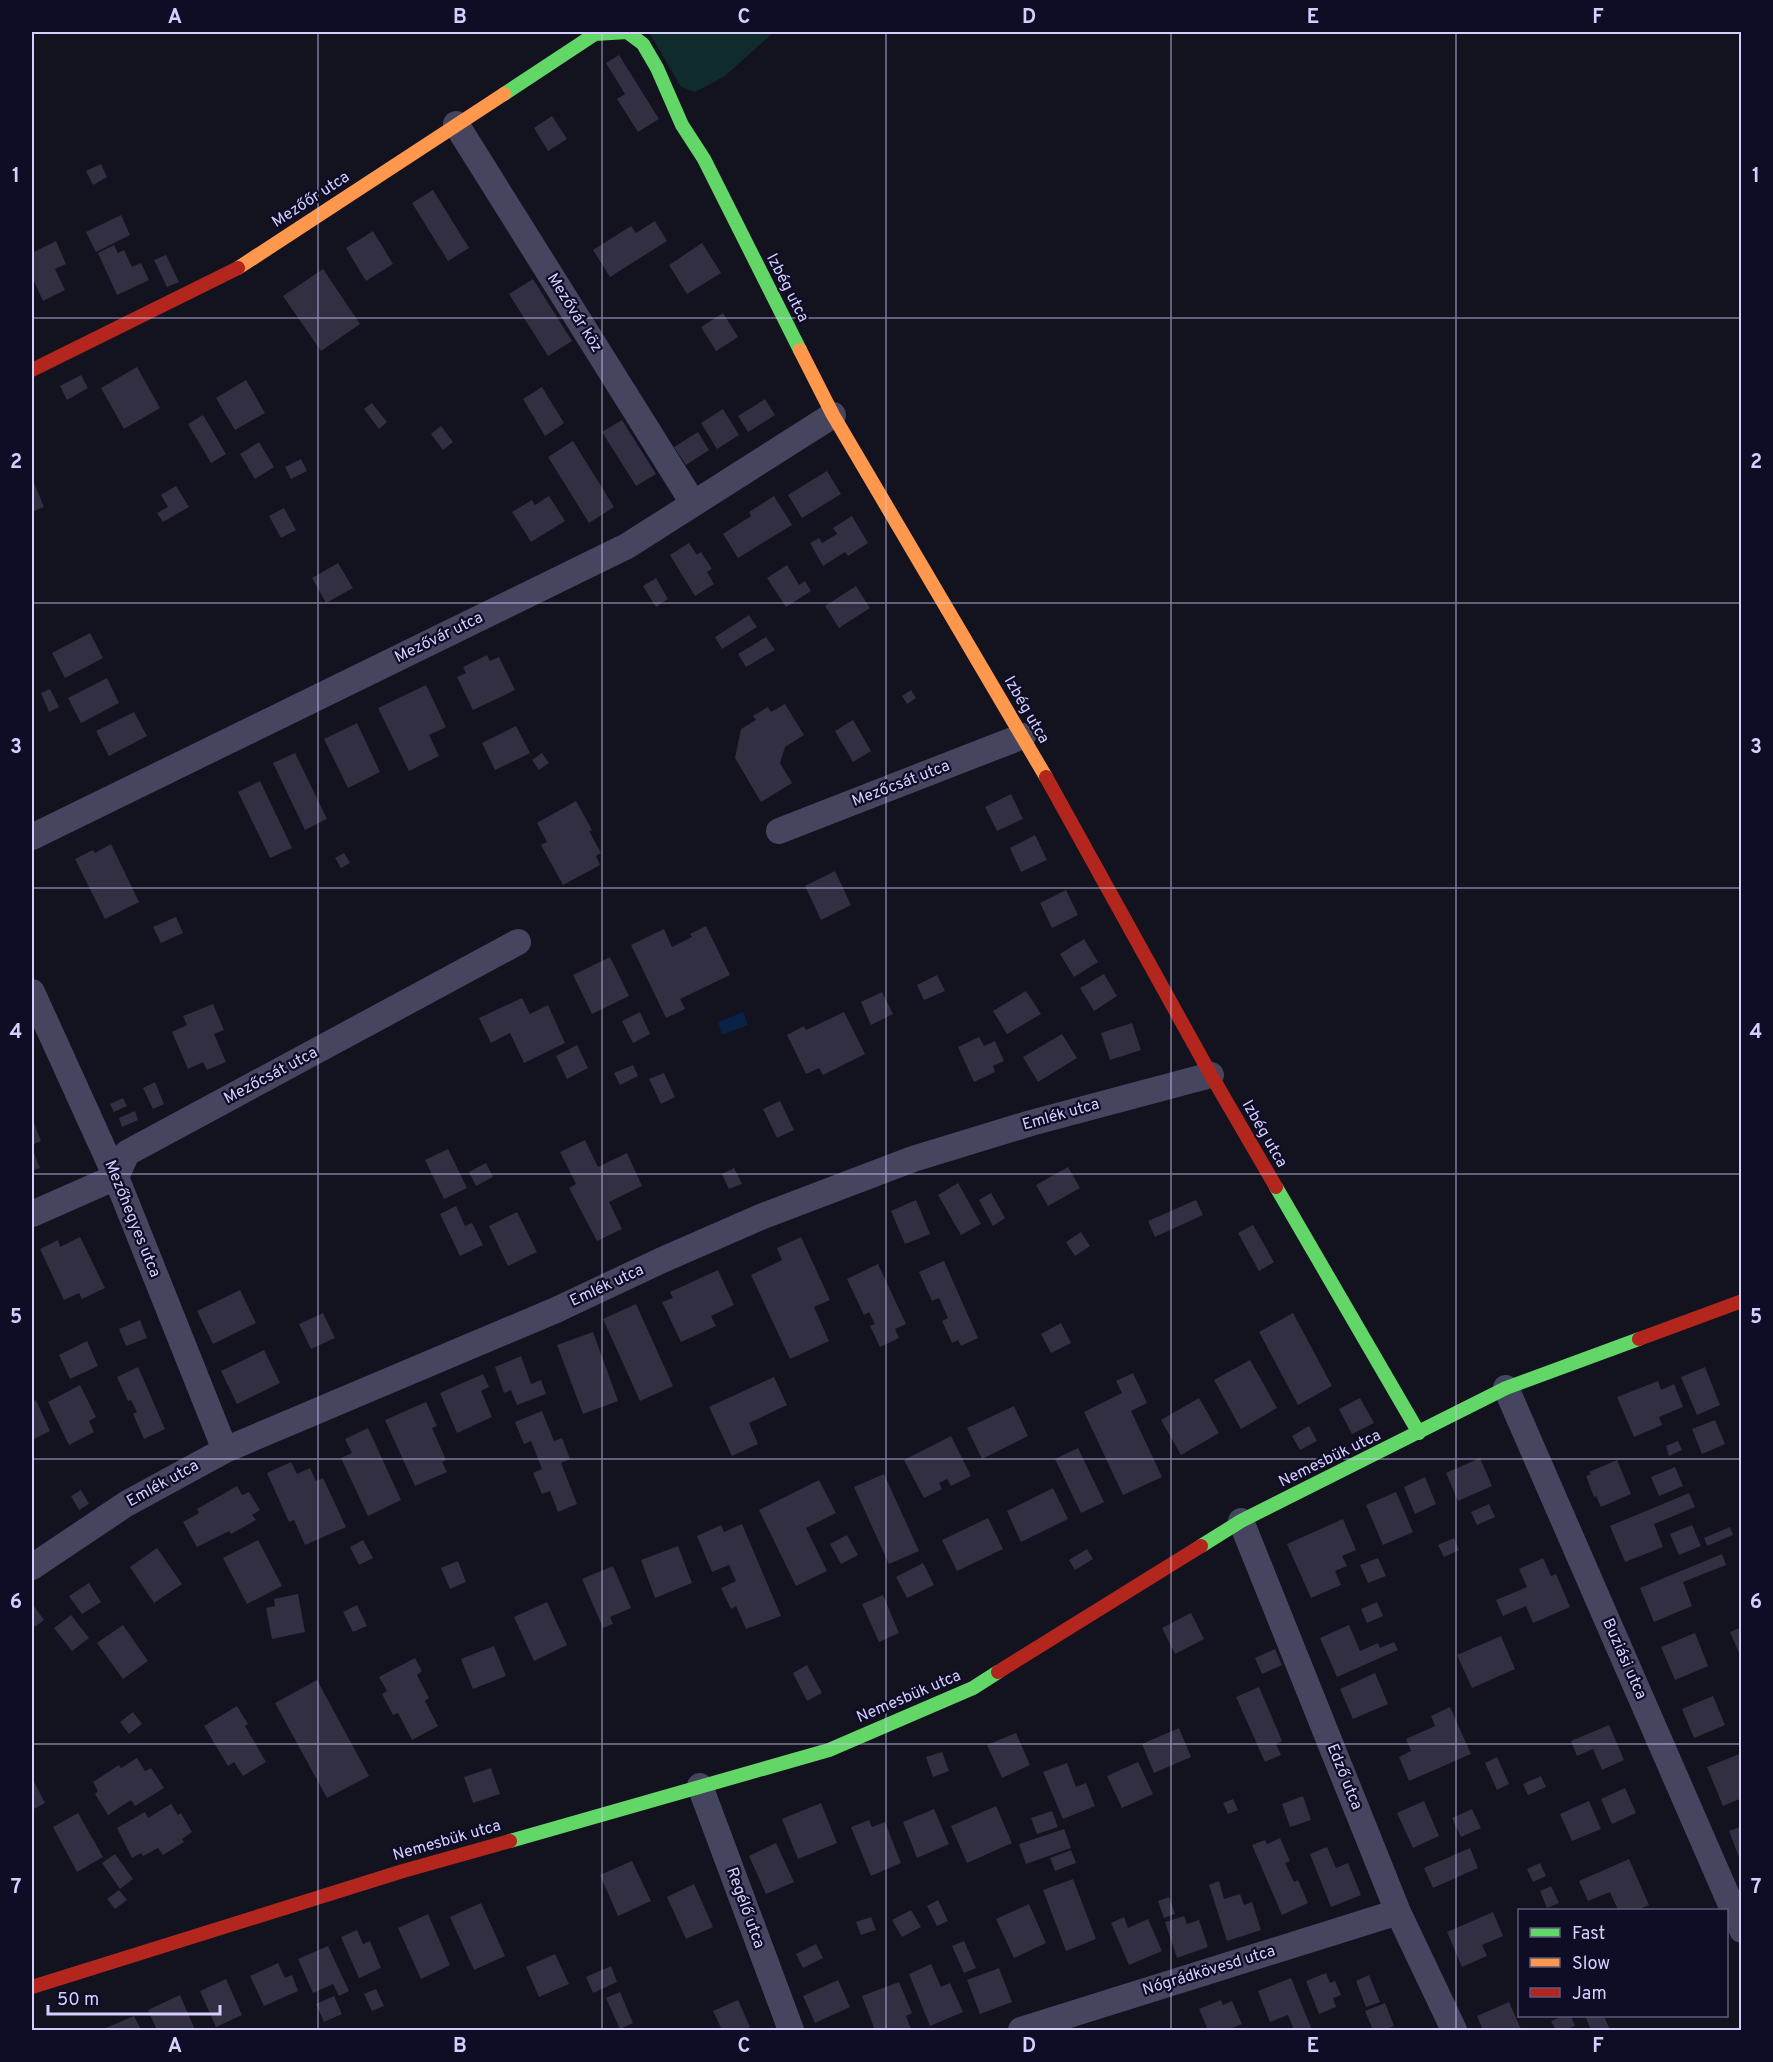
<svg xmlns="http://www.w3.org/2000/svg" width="1773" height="2062" font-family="Overpass,sans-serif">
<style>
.grass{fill:#0f2b2b}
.water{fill:#082145}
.building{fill:#312f41}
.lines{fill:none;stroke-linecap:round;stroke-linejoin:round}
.street{stroke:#454560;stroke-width:26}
.fast{stroke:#63d668;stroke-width:14}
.slow{stroke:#ff974d;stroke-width:14}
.jam{stroke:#b3261e;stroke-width:14}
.grid{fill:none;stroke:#d3d0ff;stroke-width:1.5;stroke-opacity:0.55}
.labels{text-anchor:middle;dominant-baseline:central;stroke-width:4.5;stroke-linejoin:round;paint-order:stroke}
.street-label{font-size:16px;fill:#d3d0ff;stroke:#0f0c25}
.neatline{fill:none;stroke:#d3d0ff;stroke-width:2}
.grid-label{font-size:20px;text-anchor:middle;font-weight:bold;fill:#d3d0ff}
</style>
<rect width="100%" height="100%" fill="#13121f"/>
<path class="grass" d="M649,32H774L725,76L695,92L681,87Z"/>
<path class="water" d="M743,1012L748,1025L722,1035L718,1022Z"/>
<path class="building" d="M619,55L659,119L638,132L617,99L625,94L606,63Z
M552,116L567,139L548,151L534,128Z
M101,164L107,177L93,185L86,171Z
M433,190L469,248L448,261L412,203Z
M121,215L130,235L96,252L86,232Z
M655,221L667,241L610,277L593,250L631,226L636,233Z
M373,231L393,264L366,281L346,248Z
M56,241L66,264L55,269L65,290L43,301L33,279L32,280V253Z
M702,243L721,273L687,294L669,265Z
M114,245L118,253L124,250L132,267L141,263L149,280L117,295L98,253Z
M166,255L179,282L167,287L154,260Z
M323,269L360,324L321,351L283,296Z
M533,279L572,341L548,356L509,294Z
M723,313L738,337L716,351L701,327Z
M137,367L160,408L124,429L101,388Z
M81,375L88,388L67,400L60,386Z
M246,380L265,413L235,430L216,398Z
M542,387L564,423L545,436L523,399Z
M765,399L775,415L748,432L738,416Z
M372,403L387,422L379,429L364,409Z
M723,409L739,435L717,449L701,423Z
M203,415L226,454L211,463L188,424Z
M622,420L656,474L636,486L602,432Z
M441,426L453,442L443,450L431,434Z
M698,432L709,450L686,465L674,447Z
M573,441L614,507L589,523L548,457Z
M259,442L274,467L255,479L240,454Z
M301,459L307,471L291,479L285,467Z
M827,471L841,494L802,518L788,495Z
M32,478L44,507L32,512Z
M176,486L189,507L163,522L157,513L168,507L161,495Z
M549,496L565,521L531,542L512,512L532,500L535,505Z
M774,496L792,525L738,558L723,534L751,516L749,512Z
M284,508L296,530L281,538L269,516Z
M852,516L868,543L848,556L845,552L823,566L810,543L819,538L822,543L837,534L833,528Z
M689,543L697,555L701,552L712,569L707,572L714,584L695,596L670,555Z
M338,563L353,588L326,603L312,578Z
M787,565L799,585L805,581L811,591L786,607L767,578Z
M656,578L668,599L656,607L643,586Z
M856,586L870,608L839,628L825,606Z
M749,615L757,627L722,649L715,637Z
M90,633L103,658L65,678L52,653Z
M766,637L775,650L746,667L738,654Z
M487,655L490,661L499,657L515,690L473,710L457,677L466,673L463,667Z
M107,678L119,703L81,723L68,698Z
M426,685L446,727L429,735L439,756L409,771L378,708Z
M50,689L59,707L49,712L41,693Z
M911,690L916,698L907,704L902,696Z
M785,704L804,735L785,747L780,763L792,783L761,802L735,758L741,729L756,720L753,716L768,707L771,712Z
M134,712L147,736L109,756L96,731Z
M853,720L871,751L853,762L835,731Z
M357,723L380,772L348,788L324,739Z
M516,726L530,753L495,770L482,743Z
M295,753L327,819L305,830L273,763Z
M542,753L549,763L539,770L532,760Z
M260,781L292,848L270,858L238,792Z
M1011,794L1023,819L997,831L985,807Z
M576,801L592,830L589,831L601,853L596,856L600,865L563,885L541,845L547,842L537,823Z
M1035,835L1047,860L1021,872L1010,848Z
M111,844L139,902L105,919L75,859L93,850L95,853Z
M344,853L350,863L341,868L335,858Z
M835,871L851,905L821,920L805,886Z
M1066,890L1078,915L1052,928L1040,903Z
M176,917L183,933L161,943L153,927Z
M706,926L730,975L680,999L685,1009L666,1018L631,945L664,929L672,947L692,937L690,934Z
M1084,939L1098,962L1074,977L1060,954Z
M610,957L629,996L592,1014L573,975Z
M1104,974L1117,996L1094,1011L1080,988Z
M937,975L945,991L924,1000L917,985Z
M1026,991L1041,1014L1007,1034L993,1011Z
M882,992L893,1014L871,1025L861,1002Z
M522,998L530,1014L548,1005L565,1043L524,1063L510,1033L491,1043L479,1018Z
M213,1004L224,1030L214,1034L226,1062L207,1070L203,1062L188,1069L172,1032L187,1025L183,1016Z
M640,1012L650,1034L633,1043L622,1021Z
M844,1012L865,1054L823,1075L819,1068L806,1074L787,1035L804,1026L806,1030Z
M1132,1023L1141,1050L1110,1060L1101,1033Z
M1062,1034L1077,1058L1038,1082L1023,1057Z
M979,1037L984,1046L995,1041L1004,1061L993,1066L995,1072L974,1082L958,1047Z
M577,1045L588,1068L567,1079L556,1056Z
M633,1065L638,1076L620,1085L614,1073Z
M664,1073L675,1097L661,1104L649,1079Z
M155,1082L164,1104L153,1109L143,1088Z
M123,1098L127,1106L114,1112L110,1104Z
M780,1101L794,1130L777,1138L763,1109Z
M135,1111L138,1120L122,1127L119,1118Z
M32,1118L41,1141L32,1145Z
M585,1140L598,1167L627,1153L642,1186L609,1202L622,1229L597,1241L569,1188L576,1184L560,1152Z
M32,1148L40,1168L32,1171Z
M448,1149L467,1188L444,1199L425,1160Z
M486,1163L493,1177L476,1186L469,1172Z
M1068,1167L1080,1188L1048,1206L1036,1185Z
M734,1168L742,1184L729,1189L722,1174Z
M958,1183L981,1224L961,1235L938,1195Z
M991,1193L1005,1218L993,1226L979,1200Z
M916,1200L930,1234L905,1244L891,1211Z
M1196,1200L1203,1215L1155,1237L1148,1221Z
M456,1206L465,1226L472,1223L483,1245L460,1256L440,1214Z
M517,1212L537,1252L508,1266L489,1226Z
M1253,1225L1274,1262L1259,1271L1238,1233Z
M1081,1232L1090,1246L1075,1256L1066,1242Z
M80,1237L105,1288L82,1299L79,1293L64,1300L40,1249L58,1240L60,1247Z
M801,1237L830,1300L814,1307L829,1341L790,1359L751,1275L782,1260L777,1248Z
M944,1261L978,1338L961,1346L958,1340L952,1343L942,1321L948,1318L939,1298L932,1301L919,1272Z
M878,1264L906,1324L895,1329L899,1338L880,1347L870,1326L875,1324L869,1312L864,1315L847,1279Z
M718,1270L734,1305L711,1316L716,1326L681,1342L662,1302L673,1298L670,1292Z
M240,1290L256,1323L213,1344L197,1311Z
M636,1304L673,1386L640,1401L603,1319Z
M323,1313L335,1338L311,1349L299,1324Z
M1293,1313L1332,1386L1298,1405L1259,1332Z
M140,1320L147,1338L126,1346L119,1329Z
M1061,1323L1071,1343L1051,1353L1041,1334Z
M593,1332L618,1401L583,1414L557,1345Z
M87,1341L98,1366L70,1379L59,1355Z
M264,1350L280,1383L237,1404L221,1371Z
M521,1356L531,1384L541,1380L546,1394L517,1405L511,1390L504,1393L495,1367Z
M1250,1360L1277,1408L1241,1429L1214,1380Z
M138,1367L165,1429L144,1439L133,1414L137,1412L131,1400L128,1401L117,1377Z
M1705,1367L1720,1405L1697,1415L1681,1377Z
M1133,1373L1147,1403L1131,1411L1162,1477L1123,1495L1084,1412L1122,1393L1116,1381Z
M483,1374L489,1387L481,1391L492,1417L457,1433L440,1393Z
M774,1377L787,1405L749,1423L758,1444L732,1456L709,1407Z
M1658,1381L1661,1390L1674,1384L1683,1407L1659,1417L1662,1425L1634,1437L1617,1397Z
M80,1385L96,1417L89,1421L94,1432L69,1445L48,1402Z
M1199,1398L1219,1433L1181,1455L1161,1420Z
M1360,1398L1374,1423L1352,1434L1339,1409Z
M36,1400L50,1431L32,1440V1402Z
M426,1402L437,1426L432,1428L446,1460L442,1462L447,1472L415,1486L385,1420Z
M1014,1406L1028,1436L982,1459L967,1428Z
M542,1411L554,1441L562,1438L570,1459L561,1463L577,1504L558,1512L550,1491L542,1494L533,1473L542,1469L531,1441L524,1444L515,1422Z
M1715,1420L1725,1444L1702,1454L1692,1429Z
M1309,1426L1317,1441L1300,1450L1292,1436Z
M368,1428L401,1500L368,1516L341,1458L352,1453L345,1439Z
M951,1436L971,1476L951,1486L947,1479L939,1483L942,1489L924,1498L904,1460Z
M1678,1441L1682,1450L1669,1456L1666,1446Z
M1078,1448L1104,1502L1081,1513L1055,1459Z
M1480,1458L1492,1486L1458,1501L1446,1473Z
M1617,1460L1631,1494L1601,1507L1596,1496L1594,1497L1586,1476L1591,1474L1589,1472Z
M291,1462L297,1474L310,1468L316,1481L323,1478L346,1527L305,1545L294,1520L289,1522L267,1473Z
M1675,1467L1683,1486L1659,1496L1651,1477Z
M884,1474L919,1551L889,1564L854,1487Z
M1425,1477L1436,1504L1415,1514L1404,1487Z
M819,1480L836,1513L806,1528L827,1571L796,1586L759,1510Z
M237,1486L242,1495L249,1492L260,1510L252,1515L256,1520L231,1534L229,1531L197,1547L183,1522L199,1513L197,1509Z
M1053,1488L1068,1519L1021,1542L1007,1511Z
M81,1490L89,1504L79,1510L71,1496Z
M1396,1492L1413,1532L1383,1545L1366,1505Z
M1689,1493L1695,1507L1654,1524L1663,1547L1625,1562L1610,1526Z
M1489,1504L1495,1517L1477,1525L1471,1512Z
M988,1518L1003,1549L957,1571L942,1540Z
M1343,1519L1356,1550L1342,1556L1347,1566L1335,1571L1341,1585L1311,1598L1287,1544Z
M742,1524L781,1616L746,1629L736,1606L731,1609L721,1588L736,1581L729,1565L712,1572L697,1536L721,1525L724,1532Z
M1692,1525L1701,1546L1679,1555L1670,1534Z
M1730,1527L1733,1535L1707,1546L1704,1538Z
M847,1535L858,1555L841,1564L830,1544Z
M1454,1538L1459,1550L1444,1557L1438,1545Z
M258,1540L282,1586L247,1604L223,1558Z
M363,1540L373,1558L359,1565L350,1547Z
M678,1546L692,1583L655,1598L641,1560Z
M157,1548L182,1584L154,1603L130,1567Z
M1087,1549L1093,1559L1075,1570L1069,1560Z
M1722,1554L1726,1565L1683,1582L1692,1606L1654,1622L1640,1588Z
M1378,1558L1386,1576L1368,1583L1360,1565Z
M1543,1558L1551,1576L1556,1574L1570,1607L1533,1623L1526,1606L1503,1616L1496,1600L1527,1587L1519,1569Z
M458,1561L466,1582L450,1589L441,1568Z
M923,1563L934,1585L907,1598L896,1577Z
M613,1566L631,1608L610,1617L613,1624L603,1628L582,1579Z
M89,1583L101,1602L82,1614L69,1596Z
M298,1594L305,1632L272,1639L266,1608L275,1606L274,1599Z
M883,1595L899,1633L879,1642L862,1604Z
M547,1602L567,1645L534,1661L514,1617Z
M1377,1602L1383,1616L1367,1623L1361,1609Z
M357,1605L367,1626L353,1632L343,1612Z
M34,1606L44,1620L35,1627L32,1622V1607Z
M1191,1613L1204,1639L1175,1654L1162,1628Z
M71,1615L89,1638L72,1651L54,1628Z
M123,1625L148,1661L123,1679L97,1643Z
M1349,1625L1360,1651L1378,1643L1380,1648L1394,1642L1398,1650L1337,1677L1320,1638Z
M1742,1627V1652L1739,1653L1730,1632Z
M1695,1633L1708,1666L1675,1680L1661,1647Z
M1501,1636L1515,1669L1472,1688L1457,1655Z
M494,1646L506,1676L473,1689L461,1659Z
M1275,1649L1282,1665L1262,1674L1255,1658Z
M415,1658L422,1671L417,1675L429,1698L425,1701L438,1726L412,1740L398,1713L393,1715L382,1694L387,1691L379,1677Z
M807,1665L822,1693L807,1701L793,1673Z
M1375,1673L1388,1704L1353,1719L1340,1689Z
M317,1680L369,1776L327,1798L275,1703Z
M1259,1687L1282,1741L1276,1744L1281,1755L1265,1762L1236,1697Z
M1713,1696L1725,1725L1694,1738L1682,1709Z
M237,1706L248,1724L245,1726L266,1762L243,1776L234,1762L228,1766L204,1726Z
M1450,1707L1471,1754L1409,1781L1399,1757L1411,1751L1406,1739L1435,1726L1431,1716Z
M133,1712L142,1724L129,1734L120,1722Z
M1609,1725L1624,1760L1602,1770L1593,1749L1577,1756L1571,1741Z
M1179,1728L1191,1757L1154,1773L1142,1744Z
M1016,1733L1030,1765L1002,1778L987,1745Z
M942,1752L949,1771L933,1777L926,1757Z
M1742,1753V1798L1723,1806L1707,1767Z
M1497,1757L1509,1784L1497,1790L1485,1763Z
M137,1758L145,1771L151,1768L164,1788L135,1806L131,1800L108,1815L95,1794L98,1791L93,1782L119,1765L121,1768Z
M1138,1762L1153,1794L1122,1808L1107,1776Z
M1067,1763L1076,1787L1086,1783L1095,1806L1063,1819L1043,1772Z
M491,1768L500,1794L473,1803L464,1777Z
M1541,1776L1546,1787L1528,1795L1523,1784Z
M32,1778L45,1803L32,1810Z
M1625,1788L1636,1813L1612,1824L1601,1799Z
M1303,1796L1311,1820L1290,1827L1282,1804Z
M1233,1799L1238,1810L1228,1814L1223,1803Z
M1424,1801L1439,1836L1413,1848L1397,1813Z
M1589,1801L1601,1829L1572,1841L1560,1814Z
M821,1803L837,1843L798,1859L782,1819Z
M171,1804L178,1815L181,1813L192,1832L182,1839L184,1842L163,1855L158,1848L143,1856L141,1853L132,1858L117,1828L145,1812L148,1818Z
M996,1806L1012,1843L967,1863L951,1826Z
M934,1809L949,1844L917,1858L903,1822Z
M1472,1809L1481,1828L1461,1837L1452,1818Z
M1052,1811L1058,1827L1037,1834L1031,1818Z
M78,1813L103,1857L77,1872L53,1827Z
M869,1820L872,1827L885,1822L901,1863L871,1876L851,1827Z
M1742,1826V1862H1741L1729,1831Z
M1064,1829L1071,1848L1026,1864L1019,1844Z
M1280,1838L1290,1861L1285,1863L1294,1882L1298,1880L1308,1903L1282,1915L1252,1845L1265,1840L1267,1844Z
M776,1843L794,1882L766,1894L749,1856Z
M1327,1847L1336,1868L1348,1863L1361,1895L1331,1907L1310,1854Z
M1470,1848L1478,1868L1433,1888L1424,1868Z
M1071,1850L1076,1863L1055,1871L1050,1858Z
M115,1854L133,1879L120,1889L102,1863Z
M1629,1859L1649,1905L1637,1910H1618L1610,1892L1588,1901L1579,1881Z
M632,1861L651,1901L618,1916L600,1875Z
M1540,1863L1546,1876L1533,1882L1527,1869Z
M1073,1879L1096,1939L1066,1951L1043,1890Z
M1219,1881L1224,1899L1240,1894L1244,1905L1252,1902L1261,1930L1227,1941L1209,1885Z
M694,1884L713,1927L686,1939L667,1897Z
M1551,1886L1559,1903L1547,1908L1540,1891Z
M119,1890L127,1900L115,1909L107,1899Z
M1169,1897L1175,1914L1164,1918L1158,1901Z
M938,1900L948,1921L937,1926L927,1906Z
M481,1903L505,1956L474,1970L450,1917Z
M1029,1904L1046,1943L1014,1958L996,1919Z
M911,1910L921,1927L902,1937L892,1920Z
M1493,1912L1503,1936L1482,1945L1487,1956L1462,1967L1447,1932Z
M428,1914L450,1965L421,1979L398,1928Z
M1184,1916L1187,1924L1199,1920L1208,1947L1177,1958L1165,1922Z
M871,1917L876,1930L861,1935L856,1922Z
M1124,1917L1128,1928L1148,1919L1162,1951L1129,1965L1111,1923Z
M357,1930L363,1944L370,1941L381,1968L359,1978L341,1937Z
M964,1941L976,1968L964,1973L952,1946Z
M816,1944L823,1958L803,1968L796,1954Z
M328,1946L349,1991L339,1996L333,1984L313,1993L298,1959Z
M555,1954L569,1984L539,1997L526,1967Z
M278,1963L285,1978L292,1975L298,1991L264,2006L250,1976Z
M931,1964L941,1987L950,1983L963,2012L930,2026L909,1974Z
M611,1966L617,1982L593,1993L586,1977Z
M999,1968L1012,2002L980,2014L967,1980Z
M1326,1973L1330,1983L1335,1981L1341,1995L1333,1998L1336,2007L1319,2014L1306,1981Z
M1369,1975L1380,2002L1366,2007L1356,1981Z
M1291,1978L1312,2030H1294L1288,2015L1270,2022L1258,1991Z
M226,1979L242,2015L216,2027L200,1991Z
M838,1980L850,2007L815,2023L803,1996Z
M899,1982L912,2013L906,2016L911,2029L875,2030L862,1996Z
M376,1989L384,2006L372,2011L364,1994Z
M620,1992L633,2023L620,2029L606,1998Z
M180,1995L195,2030H157L148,2010Z
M334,1996L342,2014L324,2022L316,2004Z
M738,2000L750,2027L745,2029L746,2030H722L713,2011Z
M1221,2000L1223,2005L1232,2001L1242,2024L1227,2030H1208L1199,2009Z
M1509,2002L1521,2029L1517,2030H1483L1477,2016Z
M1385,2003L1394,2026L1384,2030H1373L1365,2011Z
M134,2016L141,2030H101Z
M1563,2016H1571L1575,2026L1564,2030H1556L1551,2021Z
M1585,2016H1604L1610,2030H1591Z"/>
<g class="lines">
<path class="street" d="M456,124L693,503
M779,831L1023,736
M32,837L627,546L833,415
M32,992L116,1177L225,1450
M32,1214L116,1177L127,1153L518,942
M1506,1388L1742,1930
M1241,1521L1398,1912L1454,2030
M32,1567L126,1504L225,1450L556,1310L660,1261L763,1216L913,1159L1031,1123L1211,1075
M700,1786L791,2030
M1021,2030L1398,1912"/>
<path class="fast" d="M504,94L595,34L627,32L643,44L657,68L682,125L704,159L800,350
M1276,1187L1419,1433
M1201,1546L1241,1521L1506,1388L1639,1339
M510,1841L829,1750L973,1688L998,1672"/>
<path class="slow" d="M238,268L504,94
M800,350L833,415L1046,777"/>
<path class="jam" d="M32,370L238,268
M1046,777L1211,1075L1276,1187
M1639,1339L1742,1301
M998,1672L1201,1546
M32,1987L403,1871L510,1841"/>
</g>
<path class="grid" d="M318,32V2030M602,32V2030M886,32V2030M1171,32V2030M1456,32V2030M32,318H1742M32,603H1742M32,888H1742M32,1174H1742M32,1459H1742M32,1744H1742"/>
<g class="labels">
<g class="street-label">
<text transform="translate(311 200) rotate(-33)">Mezőőr utca</text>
<text transform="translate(787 288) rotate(63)">Izbég utca</text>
<text transform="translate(574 313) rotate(58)">Mezővár köz</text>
<text transform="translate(439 638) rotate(-26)">Mezővár utca</text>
<text transform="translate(1026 710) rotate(60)">Izbég utca</text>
<text transform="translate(901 784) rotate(-21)">Mezőcsát utca</text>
<text transform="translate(271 1076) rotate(-28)">Mezőcsát utca</text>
<text transform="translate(1061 1115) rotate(-16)">Emlék utca</text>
<text transform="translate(1264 1134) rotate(60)">Izbég utca</text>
<text transform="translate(132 1219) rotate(68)">Mezőhegyes utca</text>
<text transform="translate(607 1286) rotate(-25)">Emlék utca</text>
<text transform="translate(1330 1459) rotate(-26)">Nemesbük utca</text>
<text transform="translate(163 1484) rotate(-29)">Emlék utca</text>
<text transform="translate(1624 1659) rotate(66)">Buziási utca</text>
<text transform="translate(909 1697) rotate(-23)">Nemesbük utca</text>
<text transform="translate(1344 1777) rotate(68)">Edző utca</text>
<text transform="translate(447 1841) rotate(-16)">Nemesbük utca</text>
<text transform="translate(745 1908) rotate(70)">Regélő utca</text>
<text transform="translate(1209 1971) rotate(-17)">Nógrádkövesd utca</text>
</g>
</g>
<rect width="1773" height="2062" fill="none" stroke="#0f0c25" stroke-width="66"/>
<rect x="1518" y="1909" width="210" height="108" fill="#0f0c25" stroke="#5d5a7c" stroke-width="1.5"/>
<rect x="1530" y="1928" width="30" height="9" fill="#63d668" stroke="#5d5a7c" stroke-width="1.5"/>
<text x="1572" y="1939" font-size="18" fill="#d3d0ff">Fast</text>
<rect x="1530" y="1958" width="30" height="9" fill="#ff974d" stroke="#5d5a7c" stroke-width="1.5"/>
<text x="1572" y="1969" font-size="18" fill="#d3d0ff">Slow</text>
<rect x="1530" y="1988" width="30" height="9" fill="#b3261e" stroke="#5d5a7c" stroke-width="1.5"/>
<text x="1572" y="1999" font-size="18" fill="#d3d0ff">Jam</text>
<path d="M48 2005v9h172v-9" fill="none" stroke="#d3d0ff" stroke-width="3"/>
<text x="57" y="2005" font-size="18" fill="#d3d0ff" stroke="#0f0c25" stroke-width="4.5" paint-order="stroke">50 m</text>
<rect x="33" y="33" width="1707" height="1996" class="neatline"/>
<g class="grid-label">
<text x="175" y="23">A</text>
<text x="460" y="23">B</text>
<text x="744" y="23">C</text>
<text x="1029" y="23">D</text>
<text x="1313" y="23">E</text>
<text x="1598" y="23">F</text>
<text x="16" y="182">1</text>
<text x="1756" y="182">1</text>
<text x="16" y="468">2</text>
<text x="1756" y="468">2</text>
<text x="16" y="753">3</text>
<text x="1756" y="753">3</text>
<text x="16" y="1038">4</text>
<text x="1756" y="1038">4</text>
<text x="16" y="1323">5</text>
<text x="1756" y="1323">5</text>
<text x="16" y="1608">6</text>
<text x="1756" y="1608">6</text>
<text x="16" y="1893">7</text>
<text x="1756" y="1893">7</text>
<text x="175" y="2052">A</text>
<text x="460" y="2052">B</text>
<text x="744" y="2052">C</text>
<text x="1029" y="2052">D</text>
<text x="1313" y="2052">E</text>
<text x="1598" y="2052">F</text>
</g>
</svg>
